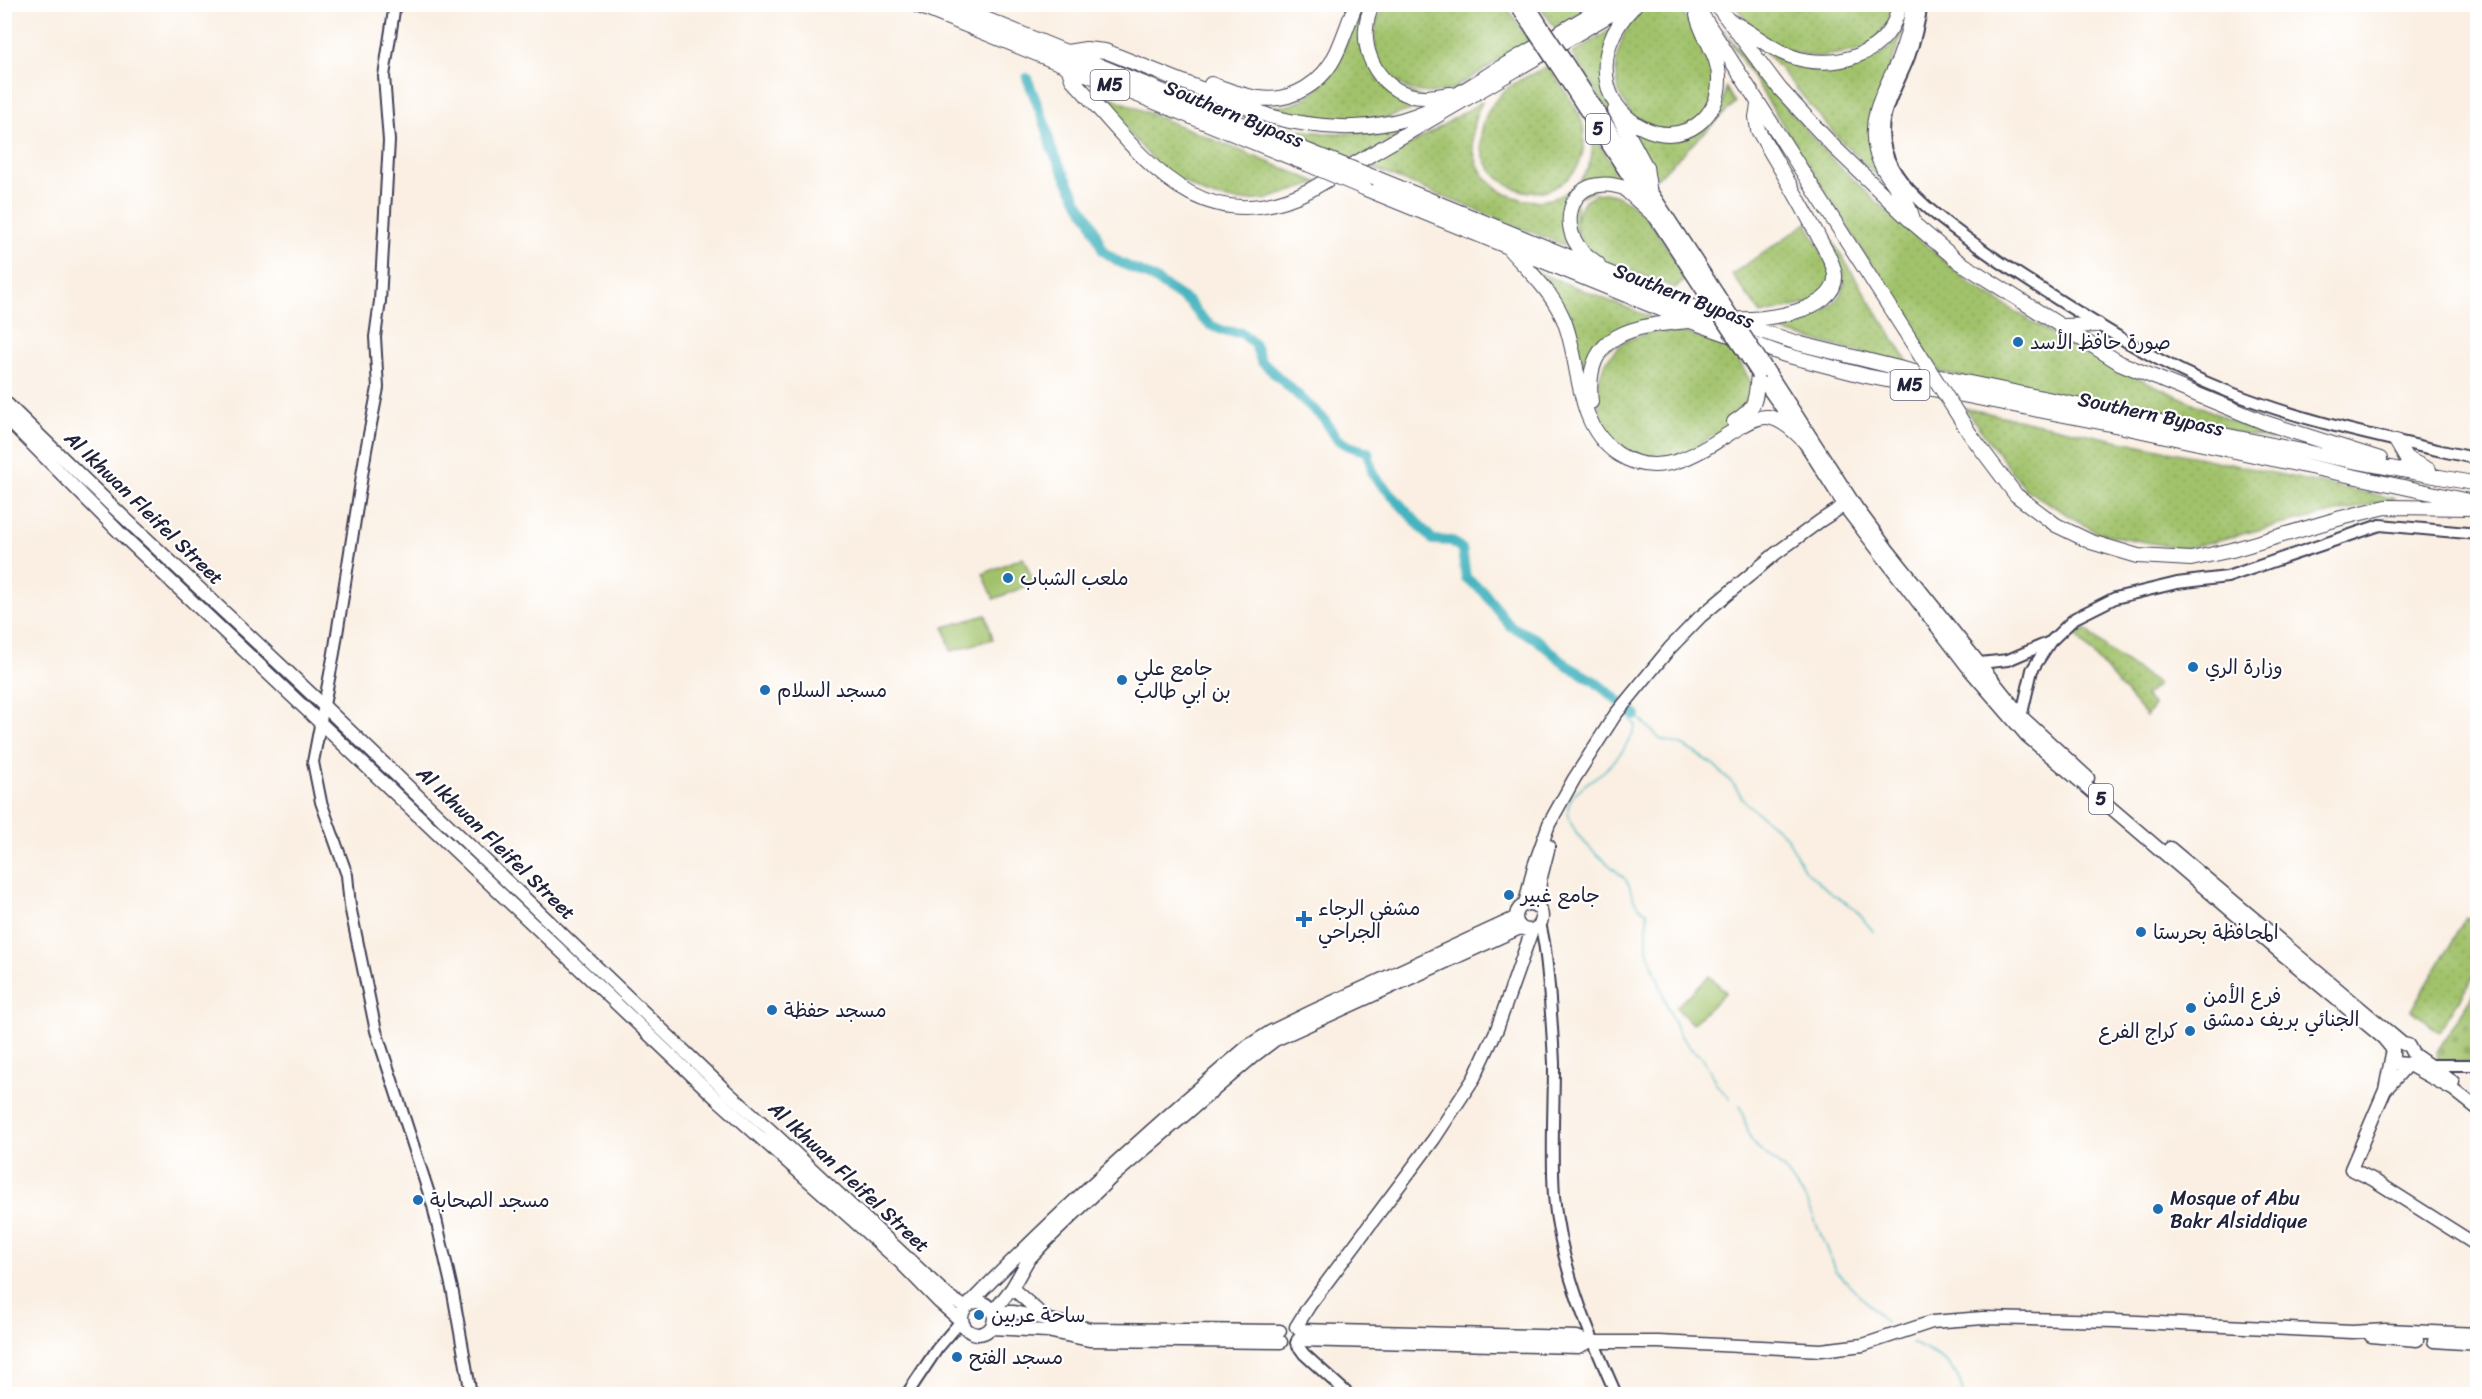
<svg xmlns="http://www.w3.org/2000/svg" width="2482" height="1399" font-family="Sriracha,'Playpen Sans Arabic',sans-serif">
<style>
.grass{fill:url(#grass-dots);stroke:#627253;stroke-width:1.5}
.cemetery{fill:url(#cemetery-stones);stroke:#627253;stroke-width:1.5}
.garden{fill:#a1c26b;stroke:#627253;stroke-width:1.5}
.lines{fill:none;stroke-linecap:round;stroke-linejoin:round}
.stream{stroke:#45b4c0;stroke-width:1.5}
.river{stroke:#45b4c0;stroke-width:10}
.secondary-casing{stroke:#424154;stroke-width:14}
.primary-casing{stroke:#424154;stroke-width:15}
.highway-casing{stroke:#424154;stroke-width:16}
.secondary{stroke:#fff;stroke-width:10}
.primary{stroke:#fff;stroke-width:12}
.highway{stroke:#fff;stroke-width:14}
.primary-bridge-casing{stroke:#424154;stroke-width:15;stroke-linecap:butt}
.highway-bridge-casing{stroke:#424154;stroke-width:16;stroke-linecap:butt}
.primary-bridge{stroke:#fff;stroke-width:12}
.highway-bridge{stroke:#fff;stroke-width:14}
.poi-dot{fill:#1f6fb2;stroke:#fff;stroke-width:2}
.labels{text-anchor:middle;dominant-baseline:central;stroke-width:4.5;stroke-linejoin:round;paint-order:stroke}
.shield{fill:#fff;stroke:#646476;stroke-width:1.5}
.shield-label{font-size:18px;font-weight:bold;fill:#22223b}
.street-label{font-size:20px;fill:#22223b;stroke:#fff}
.poi-label{font-size:20px;fill:#22223b;stroke:#fff;text-anchor:start}
</style>
<defs>
<pattern id="grass-dots" width="8" height="8" patternUnits="userSpaceOnUse" patternTransform="scale(1.5)"><rect width="8" height="8" fill="#a1c26b"/><path d="M2 2h.1M6 6h.1" fill="none" stroke="#8aa65e" stroke-width="1.8" stroke-linecap="round"/></pattern>
<pattern id="cemetery-stones" width="16" height="16" patternUnits="userSpaceOnUse" patternTransform="scale(1.5)"><rect width="16" height="16" fill="#a1c26b"/><path d="M2 7V4a2 2 0 0 1 4 0v3zM10 15v-3a2 2 0 0 1 4 0v3z" fill="#8aa65e"/></pattern>
</defs>
<rect width="100%" height="100%" fill="#fff"/>
<filter id="ink" filterUnits="userSpaceOnUse"><feTurbulence type="fractalNoise" baseFrequency=".0167" numOctaves="2"/><feDisplacementMap in="SourceGraphic" scale="12" xChannelSelector="R" yChannelSelector="G"/><feConvolveMatrix kernelMatrix="1 2 1 2 8 2 1 2 1" color-interpolation-filters="sRGB"/></filter>
<filter id="wash" filterUnits="userSpaceOnUse"><feTurbulence type="fractalNoise" baseFrequency=".008" numOctaves="4" result="noise"/><feDisplacementMap in="SourceGraphic" scale="24" xChannelSelector="R" yChannelSelector="G"/><feGaussianBlur stdDeviation="1.35" result="paint"/><feColorMatrix in="noise" values="0 0 0 0 0 0 0 0 0 0 0 0 0 0 0 0 0 1.4 0 .05"/><feComposite in="paint" operator="in"/></filter>
<g filter="url(#wash)">
<rect width="100%" height="100%" fill="#faefe2"/>
<path class="grass" d="M1371,4L1366,14L1378,81L1434,102L1381,120H1291L1257,105C1266,105 1277,107 1285,106C1332,96 1346,42 1362,5Z
M1384,5H1505L1531,41L1451,90C1396,106 1355,53 1384,5Z
M1539,5H1591L1585,11L1555,28Z
M1652,5H1677L1717,67L1716,96L1701,120L1675,131L1651,128L1631,115L1619,93L1616,70L1618,53L1625,31L1640,12Z
M1735,5H1899L1870,49L1817,57L1782,49L1751,27Z
M1913,5L1878,100L1889,188L1839,139L1758,43L1836,67L1856,63L1876,57L1889,48L1900,35Z
M1618,25L1605,58L1629,143L1572,54Z
M1723,30L1773,92L1826,153L1882,207L1972,285L2078,350L2273,440L1939,372Z
M1548,66C1559,84 1577,104 1583,125C1586,138 1584,157 1576,169C1531,229 1441,159 1501,94C1512,82 1533,74 1548,66Z
M1726,88L1735,103L1657,178L1627,122C1634,127 1642,135 1650,138C1685,148 1722,124 1726,88Z
M1090,89L1319,183L1264,200L1238,201L1207,195L1160,168Z
M1483,101C1474,115 1471,129 1473,145C1478,206 1565,223 1589,165C1593,155 1593,144 1593,134L1627,188L1605,184L1576,199V250L1372,168Z
M1428,118L1358,161L1269,125C1324,137 1374,137 1428,118Z
M1787,168L1911,367L1771,328L1768,324C1783,322 1799,322 1813,317C1826,312 1843,297 1844,284C1846,263 1799,190 1787,168Z
M1605,193C1642,197 1668,250 1687,279L1675,288L1592,256L1581,243L1576,224L1578,212L1585,200L1595,194Z
M1807,223L1833,275L1820,301L1761,314L1732,274Z
M1535,271L1665,323L1654,324L1602,352L1588,394L1581,356Z
M1656,331L1686,333L1732,349L1756,391C1752,398 1749,408 1744,415C1737,425 1717,433 1706,440C1699,445 1691,451 1683,455C1678,457 1671,457 1665,458C1605,466 1574,385 1619,347C1629,338 1643,335 1656,331Z
M1964,408L2396,499L2274,526L2183,549L2098,533L2025,489Z
M2086,629L2107,649L2158,684L2145,696L2154,706L2146,716L2076,635Z
M2466,917L2477,924V971L2439,1032L2412,1010Z"/>
<path class="cemetery" d="M2477,989V1062L2439,1061L2436,1053Z"/>
<path class="garden" d="M1023,557L1034,583L994,599L983,574Z
M986,615L993,639L951,651L944,627Z
M1709,976L1726,992L1692,1024L1676,1007Z"/>
<g class="lines">
<path class="stream" d="M1630,711V717L1636,726C1629,744 1619,758 1604,771C1582,788 1554,799 1576,832C1588,850 1610,864 1626,880C1636,895 1627,900 1647,912V949L1671,1016L1680,1035L1691,1049L1702,1057L1717,1085L1731,1100
M1636,715L1661,740L1682,745L1714,765L1734,785L1745,802L1787,837L1804,869L1832,894L1853,907L1874,932
M1739,1106L1741,1109L1752,1143L1784,1169L1807,1201L1835,1270L1886,1322
M1912,1343C1939,1356 1957,1362 1963,1394"/>
<path class="river" d="M1027,78L1047,129L1051,148L1078,201L1090,219L1103,251L1119,262L1151,277L1189,302L1200,316L1210,325L1224,331L1242,333L1255,345L1261,361L1324,419L1337,439L1349,446L1368,452L1373,475L1433,540L1452,541L1462,549L1466,578L1483,591L1510,626L1536,639L1568,666L1594,681L1636,715"/>
</g>
</g>
<g filter="url(#ink)">
<g class="lines">
<g class="secondary-casing">
<path id="secondary" d="M395,4L384,76L389,141L380,301L375,337L378,388L366,450L334,653L313,762L321,802L347,875L350,906L376,1031L433,1206L453,1293L471,1394
M1922,4C1919,22 1915,40 1909,57C1897,89 1875,116 1886,151C1897,190 1947,224 1979,247C2003,265 2029,281 2054,297C2109,332 2164,366 2224,390C2306,423 2392,440 2478,459
M1975,666L1980,663L2008,660L2050,642L2075,618L2115,598L2177,583L2227,577L2380,525L2478,534
M2020,722L2032,670L2050,642
M1540,924C1546,945 1547,966 1549,987C1551,1013 1553,1038 1554,1064C1554,1108 1551,1152 1554,1196C1560,1265 1588,1331 1616,1394
M2429,1065H2478
M1296,1343L1304,1354L1348,1394
M907,1394L937,1349L961,1321"/>
</g>
<g class="primary-casing">
<path id="primary" d="M1516,4L1534,32
M1528,4L1542,26
M1565,60L1717,293
M1556,65L1709,300
M1758,374L1789,418L1848,511L1970,670L2027,736L2276,949L2383,1038L2393,1050V1059L2396,1063L2407,1064L2454,1090L2478,1109
M1770,374L1856,507L1888,550L2023,718L2088,778
M4,401L112,506L324,706L725,1090L768,1128L948,1296L965,1307
M4,416L119,532L717,1099L901,1263L939,1302L961,1321
M2170,848L2403,1044L2408,1045L2413,1054L2453,1082
M1516 917a13 13 0 1 1 26 0a13 13 0 1 1-26 0Z
M1525,904L1534,866L1549,824L1574,779L1615,715L1670,648L1700,617L1775,554L1820,521L1851,501
M1538,908L1540,881L1549,846
M2392,1054L2385,1090L2409,1063
M2385,1090L2351,1169L2372,1179L2478,1246
M1012,1288L1047,1319
M962 1318a16 16 0 1 1 32 0a16 16 0 1 1-32 0Z
M970,1303C1058,1212 1152,1128 1248,1046L1270,1032L1311,1012L1515,918
M993,1312L1012,1288L1028,1260L1045,1242L1110,1179L1255,1055L1275,1040L1520,928
M993,1312H1014L1091,1329L1280,1331
M1296,1327L1309,1306L1434,1139L1474,1078L1497,1029L1532,930
M991,1328L1047,1331L1089,1340L1281,1342
M2371,1336L2417,1340
M1298,1340L1578,1347L1589,1342L1577,1337L1299,1330
M2434,1341L2478,1344
M1589,1342H1658L1821,1350L1863,1345L1932,1322L1983,1318L2115,1321L2352,1332L2386,1330L2478,1334"/>
</g>
<g class="highway-casing">
<path id="highway" d="M914,4L1307,164
M949,4L1308,151
M1373,4C1355,38 1372,84 1409,95C1423,99 1437,96 1451,94
M1695,4L1908,336
M1716,4L1780,89L1833,146L1913,223L1958,261L2120,363L2266,423L2380,459
M1634,6C1613,27 1600,56 1608,86C1617,123 1665,149 1698,124C1712,113 1719,97 1719,80C1720,56 1702,38 1697,15
M1730,21C1751,31 1768,48 1790,56C1833,72 1893,55 1899,4
M1067,52L1086,49L1105,51L1269,116C1324,131 1383,133 1435,107C1456,96 1477,82 1498,69C1534,48 1571,26 1608,4
M1073,54L1068,67L1072,79C1139,150 1195,247 1310,190L1628,4
M1211,84C1226,89 1243,96 1259,98C1292,103 1324,82 1337,52C1344,37 1349,20 1356,4
M1615,110L1646,167L1649,187
M1376,178L1717,317L1801,344L1911,371L2331,457L2478,484
M1366,189L1690,321L1785,355L1866,376L2105,423L2478,503
M1628,192L1656,217
M1913,220C1908,194 1883,178 1876,151C1867,116 1886,89 1899,59C1906,41 1911,23 1913,4
M1510,250C1529,271 1551,291 1563,318C1582,362 1573,424 1618,454C1661,482 1701,451 1738,428C1747,423 1757,416 1768,417C1782,419 1795,432 1805,442
M1598,264C1591,258 1583,254 1578,246C1562,224 1569,188 1599,185C1613,183 1627,189 1640,193
M1735,319C1760,321 1838,312 1835,275C1834,264 1826,251 1821,242C1802,203 1779,167 1758,130L1756,117L1758,105
M2062,326L2098,325
M1591,402C1583,332 1634,326 1688,321
M1734,422C1758,406 1755,401 1758,374
M1970,434L2016,495L2056,525L2091,542L2138,556L2191,559L2232,550L2341,518L2386,507L2476,508
M2396,441L2406,458L2429,470"/>
</g>
<use href="#secondary" class="secondary"/>
<use href="#primary" class="primary"/>
<use href="#highway" class="highway"/>
<g class="primary-bridge-casing">
<path id="primary-bridge" d="M1542,26L1565,60
M1534,32L1556,65
M1717,293L1770,374
M1709,300L1758,374"/>
</g>
<g class="highway-bridge-casing">
<path id="highway-bridge" d="M1308,151L1376,178
M1307,164L1366,189
M1908,336L1970,434"/>
</g>
<use href="#primary-bridge" class="primary-bridge"/>
<use href="#highway-bridge" class="highway-bridge"/>
</g>
</g>
<g class="poi-dot">
<circle cx="2018" cy="342" r="6"/>
<circle cx="1008" cy="578" r="6"/>
<circle cx="2193" cy="667" r="6"/>
<circle cx="1122" cy="680" r="6"/>
<circle cx="765" cy="690" r="6"/>
<circle cx="1509" cy="895" r="6"/>
<path d="M1301 910h6v6h6v6h-6v6h-6v-6h-6v-6h6z"/>
<circle cx="2141" cy="932" r="6"/>
<circle cx="2191" cy="1008" r="6"/>
<circle cx="772" cy="1010" r="6"/>
<circle cx="2190" cy="1031" r="6"/>
<circle cx="418" cy="1200" r="6"/>
<circle cx="2158" cy="1209" r="6"/>
<circle cx="979" cy="1315" r="6"/>
<circle cx="957" cy="1357" r="6"/>
</g>
<g class="labels">
<g class="shield">
<rect x="1090.5" y="70" width="39" height="30" rx="4.5"/>
<rect x="1586" y="114" width="24" height="30" rx="4.5"/>
<rect x="1890.5" y="370" width="39" height="30" rx="4.5"/>
<rect x="2089" y="784" width="24" height="30" rx="4.5"/>
</g>
<g class="shield-label">
<text x="1110" y="85">M5</text>
<text x="1598" y="129">5</text>
<text x="1910" y="385">M5</text>
<text x="2101" y="799">5</text>
</g>
<g class="street-label">
<text transform="translate(1234 114) rotate(22)">Southern Bypass</text>
<text transform="translate(1684 296) rotate(21)">Southern Bypass</text>
<text transform="translate(2151 414) rotate(12)">Southern Bypass</text>
<text transform="translate(144 508) rotate(44)">Al Ikhwan Fleifel Street</text>
<text transform="translate(496 843) rotate(44)">Al Ikhwan Fleifel Street</text>
<text transform="translate(849 1177) rotate(43)">Al Ikhwan Fleifel Street</text>
</g>
<g class="poi-label">
<text x="2030" y="342">صورة حافظ الأسد</text>
<text x="1020" y="578">ملعب الشباب</text>
<text x="2205" y="667">وزارة الري</text>
<text x="1134" y="668">جامع علي<tspan x="1134" dy="23">بن ابي طالب</tspan></text>
<text x="777" y="690">مسجد السلام</text>
<text x="1521" y="895">جامع غبير</text>
<text x="1318" y="908">مشفى الرجاء<tspan x="1318" dy="23">الجراحي</tspan></text>
<text x="2153" y="932">المحافظة بحرستا</text>
<text x="2203" y="996">فرع الأمن<tspan x="2203" dy="23">الجنائي بريف دمشق</tspan></text>
<text x="784" y="1010">مسجد حفظة</text>
<text x="2178" y="1031" text-anchor="end">كراج الفرع</text>
<text x="2170" y="1198">Mosque of Abu<tspan x="2170" dy="23">Bakr Alsiddique</tspan></text>
<text x="430" y="1200">مسجد الصحابة</text>
<text x="991" y="1315">ساحة عربين</text>
<text x="969" y="1357">مسجد الفتح</text>
</g>
</g>
<rect width="2482" height="1399" fill="none" stroke="#fff" stroke-width="24"/>
</svg>
